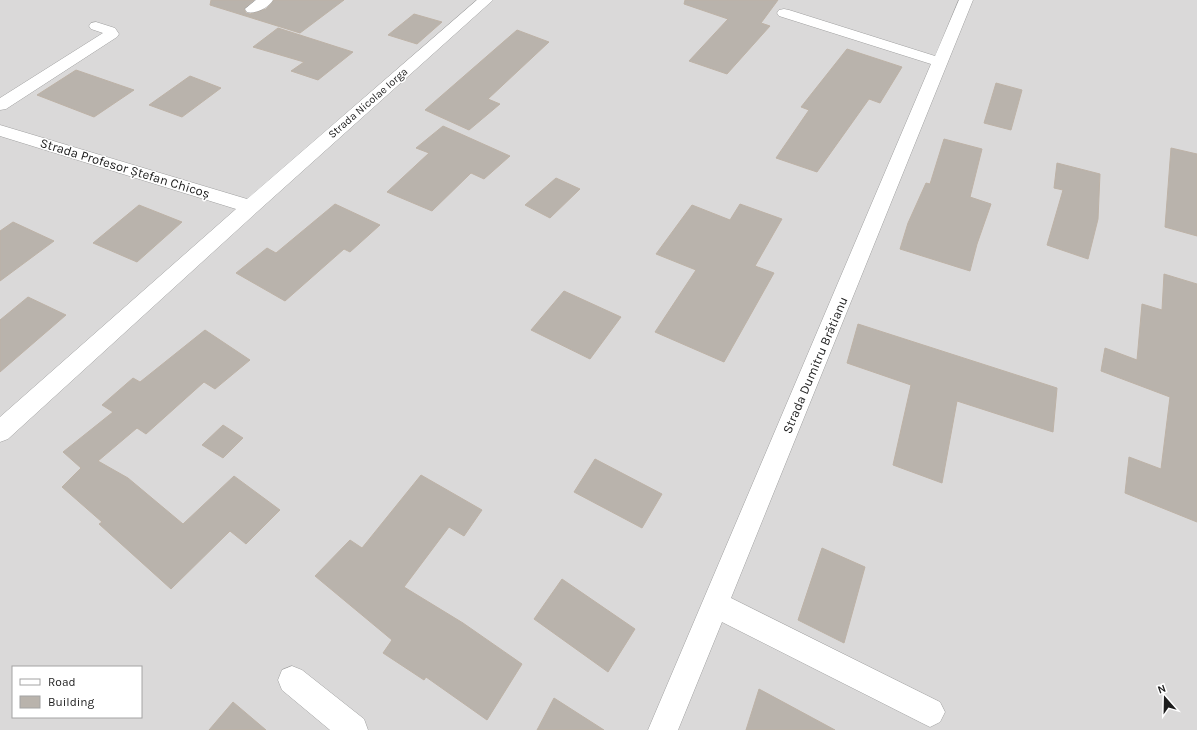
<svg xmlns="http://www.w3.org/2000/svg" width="1197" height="730" font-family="Karla,sans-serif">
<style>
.residential{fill:#dad9d9;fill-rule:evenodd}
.building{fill:#b9b3ac;stroke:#bdb2a6}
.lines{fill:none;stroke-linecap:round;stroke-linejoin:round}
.minor-casing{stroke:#a0a0a0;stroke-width:1}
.minor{fill:#fff;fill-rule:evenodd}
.labels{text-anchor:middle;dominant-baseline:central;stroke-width:3;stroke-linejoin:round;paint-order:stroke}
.far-street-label{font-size:11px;fill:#1c1c1c;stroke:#fff}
.street-label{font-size:13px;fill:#1c1c1c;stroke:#fff}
</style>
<rect width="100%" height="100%" fill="#edeae2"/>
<path class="residential" d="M0,0H1197V730H0ZM13,667H141V717H13Z"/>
<path class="building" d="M211,0H254L244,9L246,13L250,14L266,9L274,0H344L300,33L210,5Z
M685,0H778L761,23L770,26L727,74L689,61L728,19L684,4Z
M414,14L442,22L417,44L388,35Z
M278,28L353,52L318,80L291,71L304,62L253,47Z
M517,30L549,42L488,99L500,104L469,130L425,110Z
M847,49L902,67L880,103L869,99L817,172L776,158L809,110L801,107Z
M76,70L134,90L94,117L37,95Z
M190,76L221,88L182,117L149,105Z
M996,83L1022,90L1011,130L984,123Z
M443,126L510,156L484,179L471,173L432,211L387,192L429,153L416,148Z
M944,139L982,149L970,197L991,204L977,244L970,271L900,249L908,223L926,183L930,184Z
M1171,148L1197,154V236L1165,227Z
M1057,163L1100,174L1098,219L1088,259L1047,245L1063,190L1054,188Z
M556,178L580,189L550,218L525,205Z
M335,204L380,225L350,252L344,249L285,301L236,273L267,248L276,253Z
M740,204L782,219L755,266L774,273L724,362L655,332L696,270L656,254L692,205L730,220Z
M139,205L182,222L137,262L93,243Z
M13,222L54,241L0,281V231Z
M1164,274L1197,284V522L1125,493L1129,457L1161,469L1170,397L1101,371L1105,348L1137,360L1142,304L1162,310Z
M564,291L621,317L590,359L531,330Z
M28,297L66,315L0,372V320Z
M858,324L1057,388L1053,432L957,401L942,483L893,465L911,385L847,363Z
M205,330L250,360L215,389L204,382L146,434L137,428L98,461L128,478L183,524L234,476L280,510L246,544L230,531L171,589L99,524L102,522L62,487L81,468L63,452L113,412L102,405L133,378L140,382Z
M223,425L243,438L223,458L202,445Z
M595,459L662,494L642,528L574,492Z
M421,475L482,510L464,536L449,527L404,587L463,623L522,664L487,720L426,677L424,680L383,653L392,640L315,576L350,540L362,548Z
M822,548L865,567L844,643L798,620Z
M562,579L635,629L608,672L534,619Z
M759,689L835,730H746Z
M554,698L604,730H537Z
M233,702L266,730H209Z"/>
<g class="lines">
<g class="minor-casing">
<path id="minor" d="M256,0H273C268,8 256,14 247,12L245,9Z
M477,0H493L257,212L8,439L0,442V417L236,209L0,136V125L247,199Z
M959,0H973L731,598L940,702L945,712L940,722L930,727L920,722L722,622L678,730H648L931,64L779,16L777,13L779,10L784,9L789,10L935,56Z
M96,22L115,28L119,34L117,37L6,109L0,110V98L103,33L91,29L89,26L91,23Z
M292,666L302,670L364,719L368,730H330L282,690L278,680L282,670Z"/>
</g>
<use href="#minor" class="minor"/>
</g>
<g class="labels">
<g class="far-street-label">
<text transform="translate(368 103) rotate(-41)">Strada Nicolae Iorga</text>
</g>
<g class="street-label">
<text transform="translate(125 168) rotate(17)">Strada Profesor Ștefan Chicoș</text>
<text transform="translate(815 365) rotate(-67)">Strada Dumitru Brătianu</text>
</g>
</g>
<rect x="12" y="666" width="130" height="52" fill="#ffffff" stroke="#a4a4a4"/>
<rect x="20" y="679" width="20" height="6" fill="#ffffff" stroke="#a4a4a4"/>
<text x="48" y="686" font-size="12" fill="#1c1c1c">Road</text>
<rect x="20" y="696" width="20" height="12" fill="#b9b3ac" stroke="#a4a4a4"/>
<text x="48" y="706" font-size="12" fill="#1c1c1c">Building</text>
<g transform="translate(1165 698) rotate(340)" stroke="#ffffff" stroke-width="3" paint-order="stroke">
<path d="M0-3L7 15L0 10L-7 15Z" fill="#1c1c1c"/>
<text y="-6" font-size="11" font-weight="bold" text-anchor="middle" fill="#1c1c1c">N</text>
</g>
</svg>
